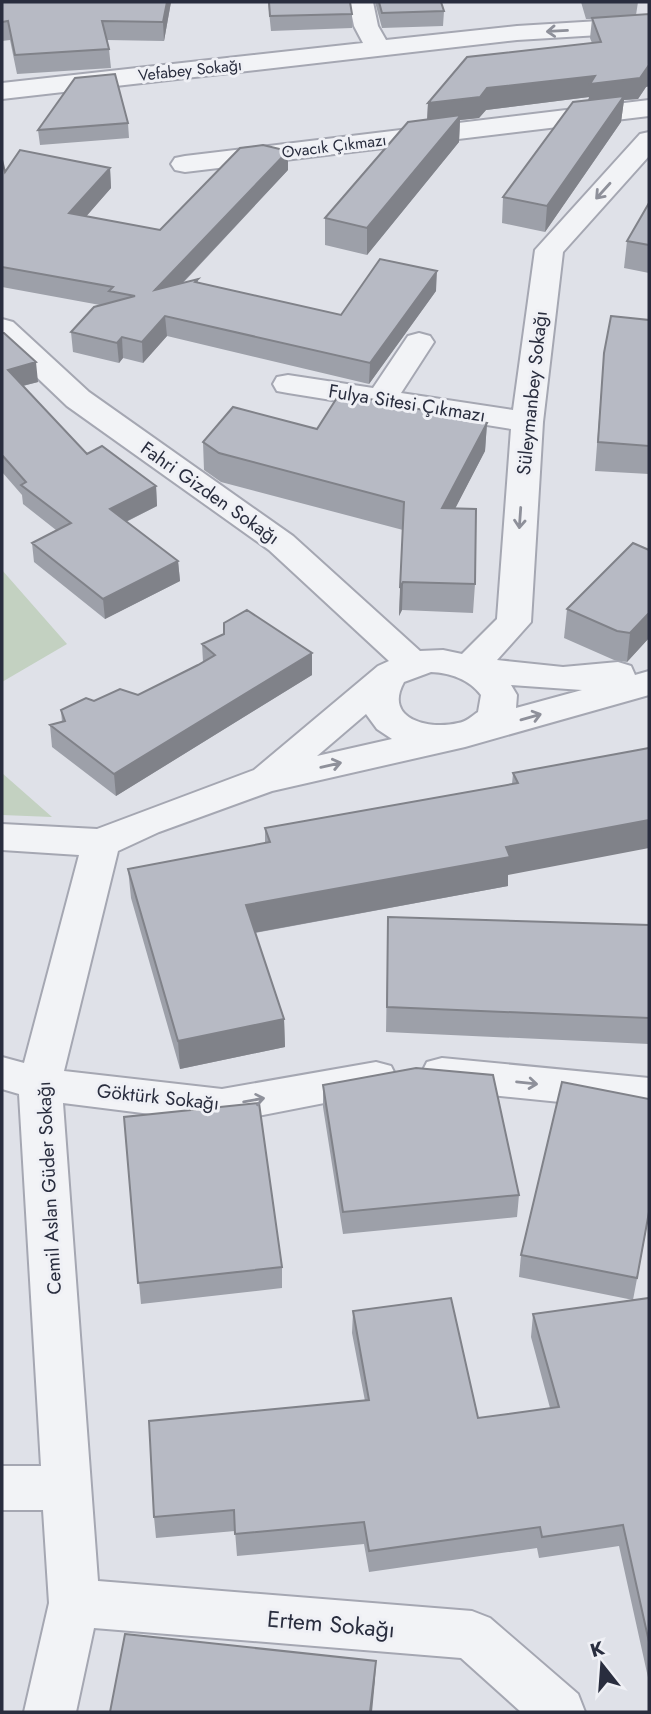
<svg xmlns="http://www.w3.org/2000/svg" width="651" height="1714" font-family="Jost,sans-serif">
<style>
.green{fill:#c3d1c1}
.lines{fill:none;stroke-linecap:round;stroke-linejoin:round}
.minor-casing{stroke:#a5a7b2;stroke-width:4}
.minor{fill:#f2f3f6;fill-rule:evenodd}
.wall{fill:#9da0a9}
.shaded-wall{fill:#808289}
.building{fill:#b7bac4;stroke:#808289;stroke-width:2}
.oneway{stroke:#8e909a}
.labels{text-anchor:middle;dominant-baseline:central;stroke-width:6;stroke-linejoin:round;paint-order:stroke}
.far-street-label{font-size:16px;fill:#292d3e;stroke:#eff0f5}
.street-label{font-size:19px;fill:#292d3e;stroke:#eff0f5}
.near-street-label{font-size:23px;fill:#292d3e;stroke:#eff0f5}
</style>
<rect width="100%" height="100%" fill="#dfe1e8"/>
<path class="green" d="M2,570L67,644L2,682Z
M2,773L52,817L2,815Z"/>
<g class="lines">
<g class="minor-casing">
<path id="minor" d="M349,2H373L378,26L386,40L517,26L649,18V32L517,40L2,99V83L363,43L354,26Z
M649,100V116L185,172L175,170L171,164L175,158L185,156Z
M649,132V156L563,252L543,422L531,622L497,660L563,667L618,662L631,666L635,675L649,671V695L465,747L272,791L159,832L118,851L64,1071L222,1089L376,1062L391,1066L397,1078L391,1090L222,1123L63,1103L98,1581L472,1611L490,1618L578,1694L585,1712H521L461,1658L94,1628L76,1712H24L49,1603L43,1510H2V1466H41L19,1094L2,1089V1057L24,1063L79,855L2,850V824L97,829L254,770L378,666L389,661L269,550L67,406L2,344V319L13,322L89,392L293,536L420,651L443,650L462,654L497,619L511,429L288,393L277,391L273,384L277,377L288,375L373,388L408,336L419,333L430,336L434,342L401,393L513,410L535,250L640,134ZM431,672C450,673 469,679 481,695L478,712C472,716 466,722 458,723C430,730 383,720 404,682ZM511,685L582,690L516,708L517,695ZM366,714L377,729L392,739L317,756Z
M442,1058L649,1078V1111L442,1090L427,1086L421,1074L427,1062Z"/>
</g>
<use href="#minor" class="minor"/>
</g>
<path class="wall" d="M2,2H171L164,41L107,40L109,49L111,68L17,74L10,40L2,41Z
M268,2H350L352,14V28L271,31Z
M375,2H441L444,11L443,26L382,28Z
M581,2H638L636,15L649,14V86L646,87L638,99L624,100L621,122L545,232L502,223L503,197L588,100L589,97L486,110L479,118L460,120L459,142L367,255L325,245V218L427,119L428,103L592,43L590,38L592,19H586Z
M128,123L129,138L40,145L38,130Z
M2,160L5,172L110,168L111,188L86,216L160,230L288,170L183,283L198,279V283L341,315L436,291L369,384L167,336L143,363L123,358L119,363L73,352L71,332L100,305L2,287Z
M649,203V273L624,268L627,241Z
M649,320V474L595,471L604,353Z
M2,333L38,382L23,386L87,454L156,486L157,506L126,522L178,561L180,581L105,619L34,562L32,543L56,530L23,504L22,495L2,472Z
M487,423L485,451L455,508L475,584L473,613L402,610L399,616L403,530L221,482L204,470L203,442L317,429Z
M649,550V638L627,662L614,660L564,638L567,609Z
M202,644L312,653V675L116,796L52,747L50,725L62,722L61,710L94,701L138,695L203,662Z
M649,748L508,875V886L255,933L284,1019L285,1047L180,1069L131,898L128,869L265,843V828L512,784L513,773Z
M388,917L649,925V1044L386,1032Z
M323,1085L519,1195L517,1217L343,1234L323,1107Z
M124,1117L282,1267V1288L141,1304Z
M649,1215L633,1300L519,1277L521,1255Z
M649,1298V1682L619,1546L539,1558L537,1548L369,1572L364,1544L237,1556L235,1531L156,1538L154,1517L365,1401L352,1333L353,1311L478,1418L550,1408L531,1337L533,1314Z"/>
<path class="shaded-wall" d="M167,2H171L164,41L163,22Z
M649,65V86L646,87L638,99L624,100L621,122L545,232L547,206L588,105L589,97L486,110L479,118L460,120L459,142L367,255V228L427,124L428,103L487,88Z
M288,151V170L156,311L155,290Z
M110,168L111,188L71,234L69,213Z
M437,271L436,291L369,384L370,363Z
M165,316L167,336L143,363L142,342Z
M122,337L123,358L119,363L117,343Z
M36,362L38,382L10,389L8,370Z
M487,423L485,451L441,536L442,508Z
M156,486L157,506L111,529L110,509Z
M178,561L180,581L105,619L103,599Z
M403,582L402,610L399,616L400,588Z
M649,613V638L627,662L630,633Z
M312,653V675L116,796L114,774Z
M649,820V848L508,875V886L247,934L246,905L506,847Z
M284,1019L285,1047L180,1069L178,1041Z
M376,1661L375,1680L372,1712H370Z"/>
<path class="building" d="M2,2H167L163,22L102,21L109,49L15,55L8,21L2,22Z
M269,2H350L352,14L270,16Z
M379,2H441L444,11L382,13Z
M649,14V65L640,78L590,84L595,76L487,88L480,97L428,103L467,57L601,42L592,18Z
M115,74L128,123L38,130L75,78Z
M624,96L547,206L503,197L573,102Z
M461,115L367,228L325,218L408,122Z
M263,145L288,151L155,290L198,279L195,282L341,315L380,259L437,271L370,363L165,316L142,342L122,337L117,343L71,332L94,307L135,296L109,291L113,287L2,267V160L5,172L20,150L110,168L69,213L160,230L240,148Z
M649,203V245L627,241Z
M611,316L649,320V446L598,442L604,353Z
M2,333H4L36,362L8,370L87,454L102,446L156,486L110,509L178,561L103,599L32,543L71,523L21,485L26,482L2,455Z
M340,393L487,423L442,508L476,509L475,584L403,582L400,588L404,502L219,453L203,442L233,407L317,429Z
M633,543L649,550V613L630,633L617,631L567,609Z
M247,610L312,653L114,774L50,725L65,721L61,710L86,698L94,701L120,689L138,695L198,665L215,655L202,644L224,634V623Z
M649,748V820L506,847L510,857L246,905L284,1019L178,1041L128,869L270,842L265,828L518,783L513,773Z
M388,917L649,925V1018L387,1007Z
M416,1068L493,1075L519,1195L343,1212L323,1085Z
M562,1082L649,1099V1212L637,1278L521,1255Z
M259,1103L282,1267L138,1283L124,1117Z
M451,1298L478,1418L559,1407L533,1314L649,1298V1642L623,1525L542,1537L540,1527L369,1551L364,1522L235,1534L234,1510L154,1517L149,1421L369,1400L353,1311Z
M125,1634L376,1661L370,1712H110Z"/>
<defs><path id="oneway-shaft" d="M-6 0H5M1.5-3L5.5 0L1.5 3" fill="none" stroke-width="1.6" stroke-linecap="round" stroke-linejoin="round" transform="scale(1.75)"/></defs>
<g class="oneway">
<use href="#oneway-shaft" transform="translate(557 31) rotate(177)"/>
<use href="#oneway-shaft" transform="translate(603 191) rotate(132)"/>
<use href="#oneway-shaft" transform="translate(520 518) rotate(94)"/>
<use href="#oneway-shaft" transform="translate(531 717) rotate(-16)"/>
<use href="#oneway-shaft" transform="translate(331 765) rotate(-13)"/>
<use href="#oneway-shaft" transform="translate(527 1083) rotate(6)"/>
<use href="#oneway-shaft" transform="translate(254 1100) rotate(-10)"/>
</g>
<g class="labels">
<g class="far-street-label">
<text transform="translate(190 70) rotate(-6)">Vefabey Sokağı</text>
<text transform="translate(334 146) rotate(-7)">Ovacık Çıkmazı</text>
</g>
<g class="street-label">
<text transform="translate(532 393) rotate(-84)">Süleymanbey Sokağı</text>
<text transform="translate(407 403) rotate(9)">Fulya Sitesi Çıkmazı</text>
<text transform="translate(210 493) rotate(35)">Fahri Gizden Sokağı</text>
<text transform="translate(158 1097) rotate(6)">Göktürk Sokağı</text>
<text transform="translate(49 1188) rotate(-93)">Cemil Aslan Güder Sokağı</text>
</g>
<g class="near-street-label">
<text transform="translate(331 1624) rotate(5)">Ertem Sokağı</text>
</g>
</g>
<rect width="651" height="1714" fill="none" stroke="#292d3e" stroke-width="7"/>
<g transform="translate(602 1665) rotate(343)" stroke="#eff0f5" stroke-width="5" paint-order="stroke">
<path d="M0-5L12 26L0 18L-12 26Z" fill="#292d3e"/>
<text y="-10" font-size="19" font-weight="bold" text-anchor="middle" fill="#292d3e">K</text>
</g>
</svg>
